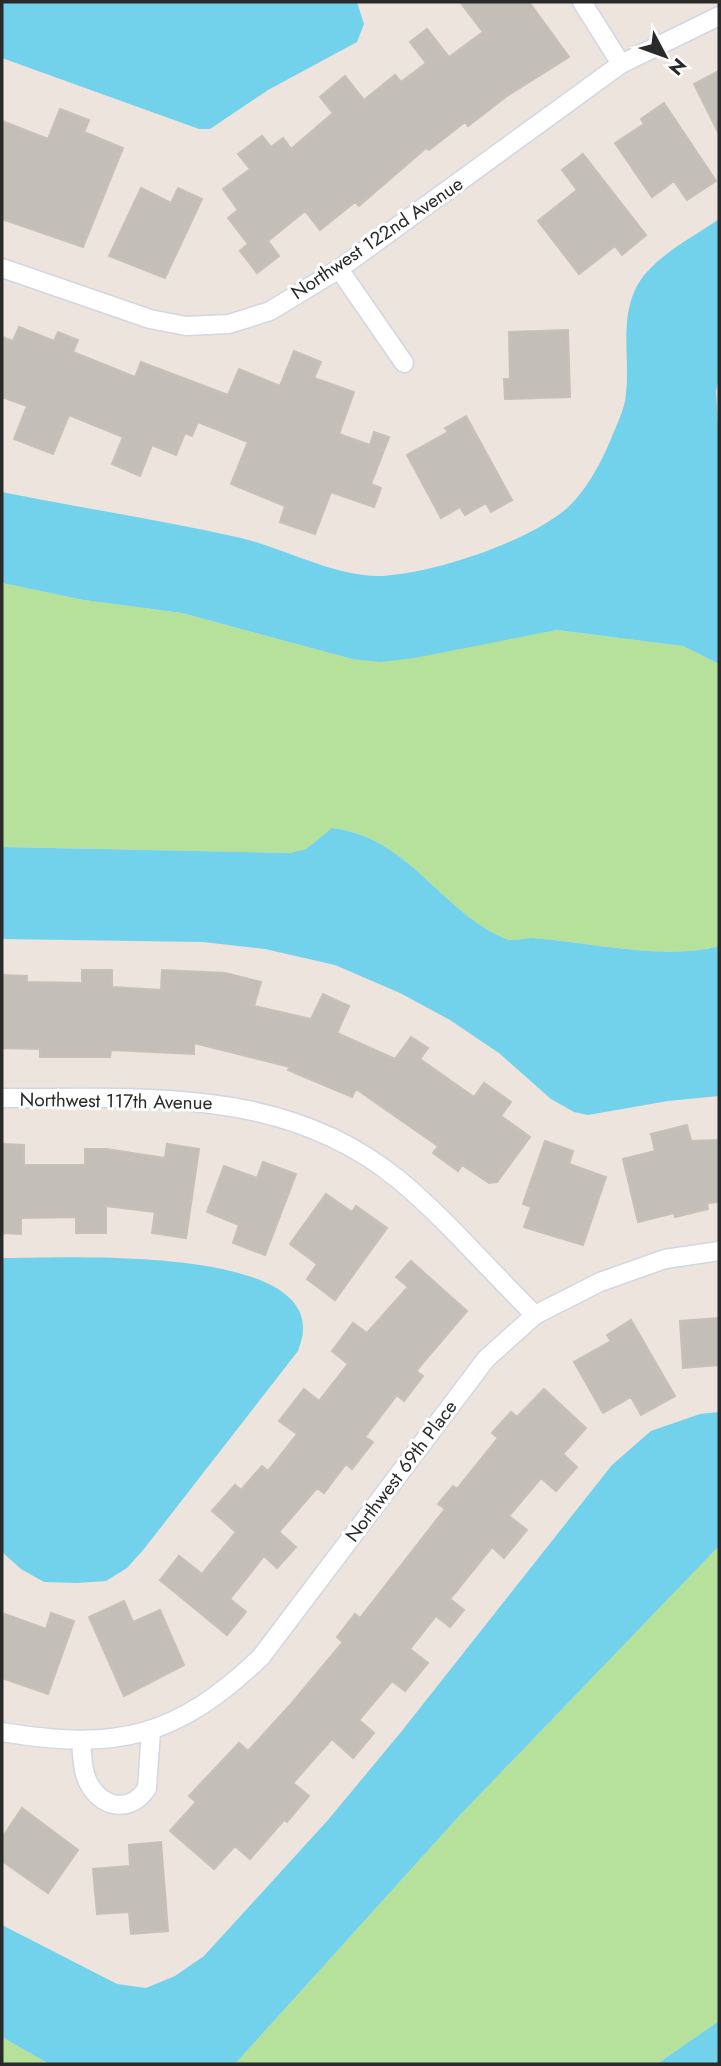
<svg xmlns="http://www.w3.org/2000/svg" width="721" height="2066" font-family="Jost,sans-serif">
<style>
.green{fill:#b6e19a}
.water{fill:#72d1eb}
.building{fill:#c4beb9;stroke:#c7c0b6;stroke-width:2}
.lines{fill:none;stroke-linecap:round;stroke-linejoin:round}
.street-casing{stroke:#d2d6e3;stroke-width:21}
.street{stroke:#fff;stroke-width:18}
.labels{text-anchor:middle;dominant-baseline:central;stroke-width:6;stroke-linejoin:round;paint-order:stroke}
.street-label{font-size:19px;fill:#2a2a2a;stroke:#fff}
</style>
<rect width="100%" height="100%" fill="#ece4dd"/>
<path class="green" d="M2,583L84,600L182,613L352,659L486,643L557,630L683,646L719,664V946C667,961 587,942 532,938C524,938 513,942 506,939C440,911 409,837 332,828L306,849L290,853L2,847Z
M719,1546V2021L657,2064H235L460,1815Z
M2,2037L49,2064H2Z"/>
<path class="water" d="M2,2H357L364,24L357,42L268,90L210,129H199L2,58Z
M719,219V379L716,391L719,445V664L683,646L557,630L414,658L381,662L352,659L182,613L84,600L2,583V492C81,508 162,520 241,538C286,549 337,578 383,576C435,573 524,543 565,510C585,493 601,463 611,439C616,426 625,409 626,394C630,359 620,323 635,290C649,259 692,238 719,219Z
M332,828C409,837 440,911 506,939C513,942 524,938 532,938C587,942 667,961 719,946V1096L668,1101L588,1115L574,1112L551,1099L499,1053L450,1020L400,993L335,965L265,949L203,942L2,939V847L290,853L306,849Z
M2,1258C57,1258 307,1244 303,1330C303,1337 300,1344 298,1351L144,1549L127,1568L106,1581L77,1583L44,1582L21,1569L2,1552Z
M719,1412V1546L460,1815L235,2064H49L2,2037V1925L117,1984L146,1988L175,1976L204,1956L328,1820L401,1732L612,1465L651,1431L700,1414Z
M719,2021V2064H657Z"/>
<path class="building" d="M460,2H529L569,57L507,96L468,126L465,122L429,150L426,148L359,206L355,202L320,230L305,211L268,241L279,256L257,273L240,251L248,244L228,218L238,210L223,189L250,169L238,154L262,136L271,147L283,138L291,149L333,113L320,97L345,76L364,100L395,75L401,82L426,63L410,42L427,29L449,57L483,32Z
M719,71V134L694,84Z
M664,103L716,181L687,200L674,181L652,197L615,143L644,124L641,119Z
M60,109L89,120L84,132L123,148L83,247L2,219V121L48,139Z
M583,154L646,235L622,255L615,246L579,274L538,221L577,190L562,170Z
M141,188L171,203L178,188L202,199L165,278L109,256Z
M19,327L54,341L58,332L78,340L73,352L135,377L141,362L228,395L239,369L280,386L294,351L321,362L314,378L354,392L339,434L370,445L374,432L389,437L371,484L381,488L374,507L331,492L315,534L280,522L285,506L231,484L248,442L198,422L192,436L185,433L176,455L152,445L140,476L112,464L123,437L69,415L53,454L14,439L27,406L2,397V337L13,341Z
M568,330L570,397L505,399L504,379H510L509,332Z
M466,416L512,500L491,512L486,503L465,515L460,507L441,518L407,455L448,432L445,428Z
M82,970H112V987L161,990L162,970L225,973L261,982L254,1006L311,1019L323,994L349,1006L337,1033L395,1059L411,1037L428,1048L420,1059L474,1097L484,1083L511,1102L501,1116L530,1137L497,1182L489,1183L462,1165L458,1171L433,1153L438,1146L356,1089L352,1097L288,1070L290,1067L194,1043V1054L111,1050L110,1057H40V1049L2,1048V975L27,976V982L82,983Z
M687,1125L691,1141L719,1140V1202L707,1203L708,1209L675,1217L674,1213L638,1222L623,1159L655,1151L651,1134Z
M545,1141L573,1151L569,1164L606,1177L583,1245L524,1227L531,1207L523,1204Z
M2,1144L24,1145V1165H85V1149H106L165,1158L167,1144L199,1149L186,1238L152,1233L155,1212L106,1206V1233H76V1217L21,1218V1234L2,1233Z
M263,1162L296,1174L265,1255L233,1243L239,1225L207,1212L224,1166L257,1178Z
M326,1194L352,1212L356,1206L387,1228L335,1300L307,1279L317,1264L290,1244Z
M411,1261L467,1311L416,1371L423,1376L404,1401L397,1395L365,1437L373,1442L352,1469L346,1464L324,1493L317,1488L279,1532L296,1547L277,1568L264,1556L230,1599L246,1612L227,1635L160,1580L179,1556L202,1574L236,1532L212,1511L235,1485L241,1490L262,1466L268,1471L297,1434L279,1421L304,1389L319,1401L348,1364L332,1351L353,1323L367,1333L408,1287L396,1277Z
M719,1318V1365L683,1368L680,1321Z
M631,1320L675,1396L641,1415L631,1397L603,1413L574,1362L611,1341L607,1335Z
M544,1389L586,1428L563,1454L577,1467L556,1491L541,1478L509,1516L527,1530L504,1558L492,1547L450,1599L464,1610L450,1627L436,1616L410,1649L428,1663L405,1691L392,1681L359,1720L374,1733L353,1758L332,1739L293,1783L309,1796L287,1822L284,1820L250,1859L235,1846L214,1869L170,1831L196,1802L189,1796L239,1743L248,1751L291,1704L343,1642L337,1637L355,1614L360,1618L445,1509L438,1504L453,1486L457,1489L498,1438L492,1433L511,1412L517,1417Z
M124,1601L133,1622L160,1610L184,1665L124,1696L89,1617Z
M51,1613L74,1621L48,1694L2,1678V1624L5,1614L46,1629Z
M22,1808L78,1850L48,1893L2,1861V1838Z
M161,1842L168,1931L131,1934L129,1912L97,1914L93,1869L130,1866L129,1845Z"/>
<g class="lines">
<g class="street-casing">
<path id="street" d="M582,2L621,64
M2,268L150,319L186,326L229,324L270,311L339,269L621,64L719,16
M339,269L404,363
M2,1098C141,1099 284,1085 399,1180C445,1218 491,1272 535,1315
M2,1732C117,1751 176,1738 261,1657L486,1359L535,1315L600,1282L665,1259L719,1251
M81,1740C82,1752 82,1764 85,1774C94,1806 129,1817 147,1788L151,1731"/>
</g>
<use href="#street" class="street"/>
</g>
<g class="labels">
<g class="street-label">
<text transform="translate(377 238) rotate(-34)">Northwest 122nd Avenue</text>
<text transform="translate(116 1101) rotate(1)">Northwest 117th Avenue</text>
<text transform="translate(401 1471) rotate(-53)">Northwest 69th Place</text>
</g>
</g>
<rect width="721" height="2066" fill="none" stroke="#2a2a2a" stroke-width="7"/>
<g transform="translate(665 56) rotate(131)" stroke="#ffffff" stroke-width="5" paint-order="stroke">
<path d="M0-5L12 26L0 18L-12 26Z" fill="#2a2a2a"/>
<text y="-10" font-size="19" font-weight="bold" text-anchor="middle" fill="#2a2a2a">N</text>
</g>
</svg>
